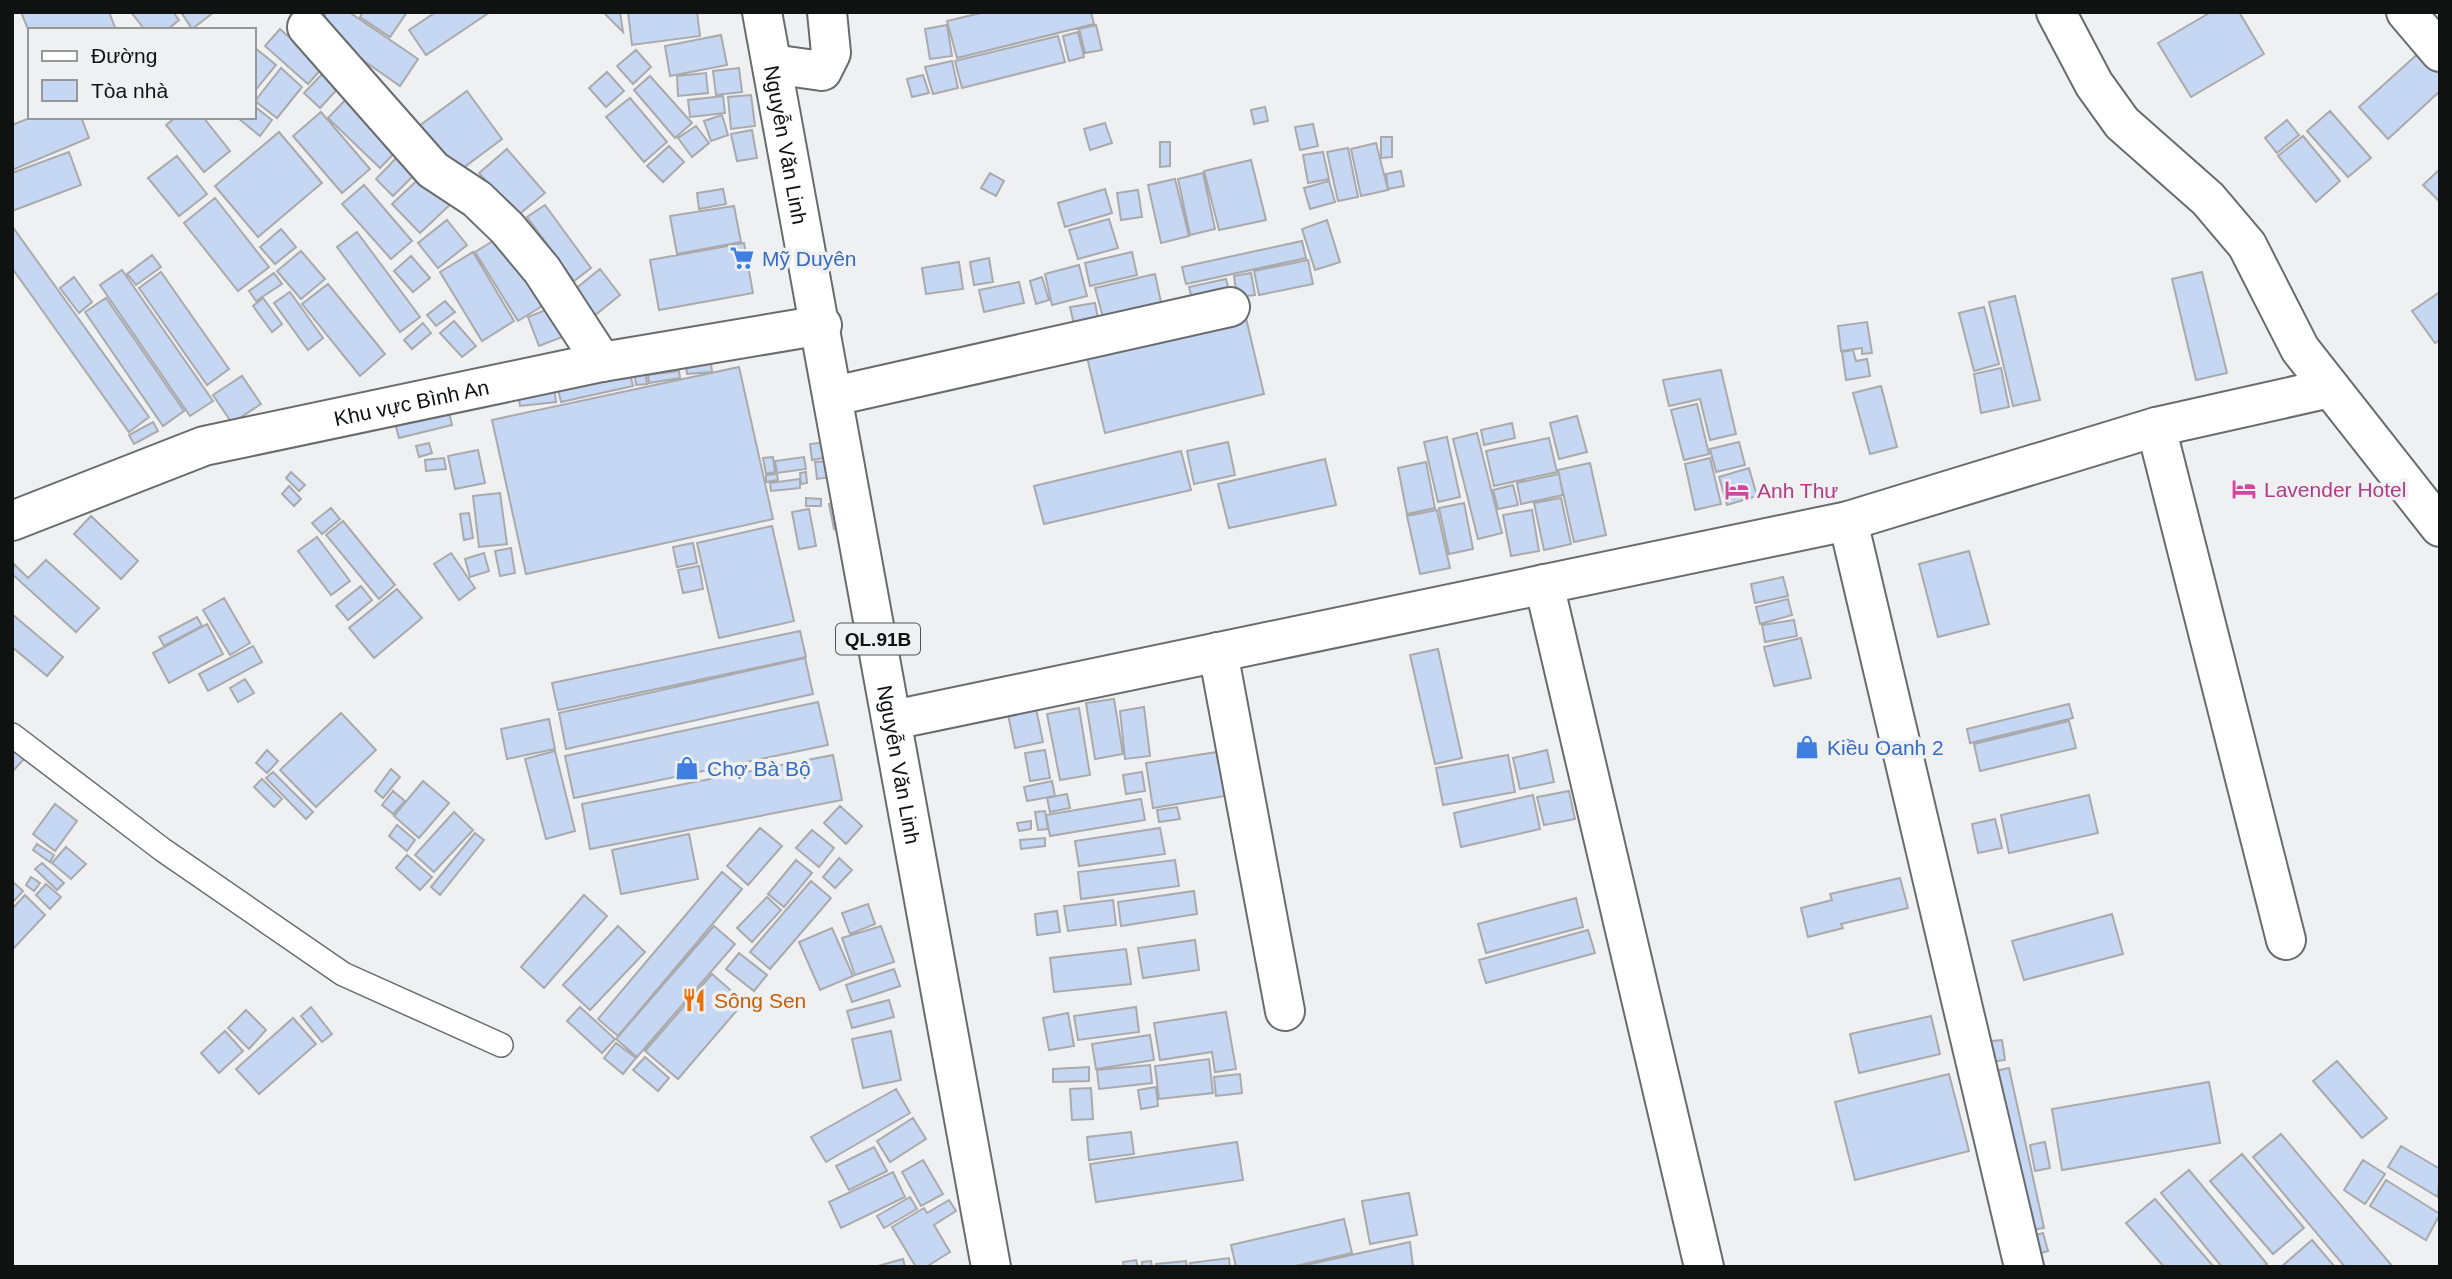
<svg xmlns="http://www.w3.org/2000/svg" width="2452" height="1279" font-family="Arial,sans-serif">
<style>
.building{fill:#c6d7f4;stroke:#aaaaac;stroke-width:2}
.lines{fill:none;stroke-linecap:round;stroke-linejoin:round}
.service-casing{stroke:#6a6b6c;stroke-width:26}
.minor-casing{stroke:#6a6b6c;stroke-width:42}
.trunk-casing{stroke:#6a6b6c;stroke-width:42}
.service{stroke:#fff;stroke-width:23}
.minor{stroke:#fff;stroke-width:38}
.trunk{stroke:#fff;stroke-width:38}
.labels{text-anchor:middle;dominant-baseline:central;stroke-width:7;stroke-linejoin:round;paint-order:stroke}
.shield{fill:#eff0f2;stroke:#535454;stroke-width:2}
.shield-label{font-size:19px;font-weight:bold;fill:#101111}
.street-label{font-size:21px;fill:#101111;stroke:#eff0f2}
.shop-label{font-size:21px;fill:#366cbe;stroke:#eff0f2;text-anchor:start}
.hotel-label{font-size:21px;fill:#b23c85;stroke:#eff0f2;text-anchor:start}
.food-label{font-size:21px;fill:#c56008;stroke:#eff0f2;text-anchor:start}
</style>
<rect width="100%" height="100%" fill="#eff0f2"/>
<path class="building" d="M21,12H109L116,30H30V34Z
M131,12H173L179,20L167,30H145Z
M181,12H214L192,29Z
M327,12H349L418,59L400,86L317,28Z
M363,12H407L390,37L360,17Z
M436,12H490L426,55L409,30Z
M603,12H620L623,32Z
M628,12H697L700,36L632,45Z
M985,12H1091L1094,24L957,58L947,21Z
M2211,12H2239L2264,54L2191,97L2158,43Z
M947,25L952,56L930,59L925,29Z
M1096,25L1102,50L1085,53L1079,29Z
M280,29L323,67L308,84L265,46Z
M1078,32L1084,57L1069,61L1063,36Z
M721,35L727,65L670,76L665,46Z
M1058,36L1065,62L962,88L955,61Z
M254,47L276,65L254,92Z
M636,50L651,67L633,84L617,66Z
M2422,50L2440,70V91L2388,139L2359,107Z
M952,61L958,88L933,94L925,67Z
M281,68L302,87L277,118L255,101Z
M739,68L742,92L716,95L713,71Z
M326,70L342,84L320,108L304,93Z
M607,72L624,91L606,107L589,88Z
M706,73L708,93L678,96L677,76Z
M923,75L929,93L912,97L907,79Z
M650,76L692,123L675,138L634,90Z
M467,91L502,139L455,174L419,126Z
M751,95L755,126L731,129L728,97Z
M349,96L401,146L380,168L328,118Z
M723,96L725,113L690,117L688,100Z
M630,98L667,142L644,162L606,117Z
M254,106L272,120L260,136L238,118L254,117Z
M1265,107L1268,121L1254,124L1251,110Z
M2330,111L2371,158L2348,177L2307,131Z
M321,112L370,169L342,193L293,136Z
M722,115L728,135L711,141L704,121Z
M32,117H81L89,138L12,170V125Z
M176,117H203L230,151L204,172L166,125Z
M2287,120L2299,135L2277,153L2265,138Z
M1105,123L1112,143L1090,150L1084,129Z
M1313,124L1318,146L1300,150L1295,127Z
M696,126L709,143L692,157L678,138Z
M752,130L757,158L737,161L731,134Z
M279,132L322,183L258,237L215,186Z
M2303,136L2340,181L2316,202L2278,156Z
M1381,137H1392V157L1381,158Z
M1160,142H1170V166L1160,167Z
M1376,143L1388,190L1361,196L1351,149Z
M669,146L684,162L663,182L647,166Z
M1348,148L1358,197L1338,201L1327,152Z
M507,149L545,193L517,216L479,173Z
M403,151L421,168L393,196L376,179Z
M69,152L81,185L12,211V173Z
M1323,152L1329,179L1308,183L1303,155Z
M177,156L207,194L179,216L148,178Z
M1251,160L1266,220L1219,230L1204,171Z
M2440,169V202L2423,185Z
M427,171L455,200L420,233L392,204Z
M1401,171L1404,186L1388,189L1386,174Z
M990,173L1004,181L996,196L981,188Z
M1203,173L1215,229L1190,235L1178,179Z
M1175,179L1189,236L1161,243L1148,185Z
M1329,181L1335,202L1310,209L1304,188Z
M364,185L412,241L391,259L342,204Z
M723,189L726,204L699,209L697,193Z
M1105,189L1112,213L1065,227L1058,203Z
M1138,190L1142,217L1121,220L1117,193Z
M215,198L269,267L238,291L184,223Z
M545,205L591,268L574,281L527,217Z
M734,206L741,242L677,254L670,216Z
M1109,219L1118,248L1078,259L1069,230Z
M447,220L467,245L438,268L418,243Z
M1327,220L1340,262L1315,270L1302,229Z
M12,226L149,417L129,432L12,268Z
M281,229L296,247L275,264L260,247Z
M509,231L552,300L518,321L475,252Z
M357,232L420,317L400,332L337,247Z
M1302,241L1306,258L1186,284L1182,267Z
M744,243L753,293L659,310L650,260Z
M301,251L325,279L301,299L277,271Z
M473,252L514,321L482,341L440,272Z
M1132,252L1137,275L1090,286L1085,263Z
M152,255L161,267L136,285L127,274Z
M411,256L430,278L413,292L394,271Z
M989,258L993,282L974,285L970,262Z
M1308,260L1313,284L1259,295L1254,271Z
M959,262L963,289L926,294L922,268Z
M1079,265L1087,296L1052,305L1045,274Z
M600,269L620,295L594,316L573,291Z
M122,270L213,401L190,416L100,285Z
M161,272L229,369L207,385L139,288Z
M2202,272L2227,373L2196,380L2172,279Z
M274,273L282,284L256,301L249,291Z
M1251,273L1255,295L1237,297L1234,276Z
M1155,274L1162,307L1104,321L1095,288Z
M74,277L92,302L79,313L60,288Z
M1042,277L1049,300L1036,304L1030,281Z
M1226,279L1231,298L1194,307L1189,287Z
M1019,282L1024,303L984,312L979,290Z
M328,284L385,354L360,376L302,304Z
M290,292L323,338L308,350L274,303Z
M2440,292V340L2435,343L2412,311Z
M2015,296L2040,400L2013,406L1989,302Z
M106,298L184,411L163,426L85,312Z
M263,298L282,324L272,332L253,306Z
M445,301L455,312L436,326L427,315Z
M1095,303L1099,323L1075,329L1070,307Z
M553,307L565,336L539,346L528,317Z
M1984,307L1999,364L1974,371L1959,313Z
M1245,314L1264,394L1105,433L1086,353Z
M454,321L476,346L462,357L440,333Z
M1867,322L1872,353L1862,354V348L1841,351L1838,326Z
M423,323L431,333L412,349L404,340Z
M1853,350L1856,361L1867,359L1870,376L1846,380L1842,352Z
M643,358L647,384L636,385L633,360Z
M627,361L633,386L561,402L555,377Z
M711,363L712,372L687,374L686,366Z
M739,367L773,519L526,574L492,420Z
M2001,368L2009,407L1981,413L1974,374Z
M1721,370L1736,434L1710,440L1700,399L1669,406L1663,380Z
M679,371L680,378L649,383L648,375Z
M242,376L261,404L232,423L213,395Z
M553,380L556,402L520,406L517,384Z
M1881,386L1897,447L1870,454L1853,393Z
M446,399L452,425L399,438L392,412Z
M1697,404L1709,454L1684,460L1671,410Z
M1577,416L1587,452L1559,459L1550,423Z
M153,422L158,431L134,444L129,435Z
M1512,423L1515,438L1484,445L1481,430Z
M1477,433L1502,533L1478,539L1453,439Z
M1447,437L1460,497L1438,502L1424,442Z
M1549,438L1557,472L1494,486L1486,451Z
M826,442L829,457L812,460L810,444Z
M1228,442L1235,475L1194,484L1187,451Z
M1739,442L1745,465L1716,472L1710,449Z
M429,443L432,453L419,457L416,446Z
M478,450L485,483L455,489L448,456Z
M1181,451L1191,490L1044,524L1034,486Z
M773,457L775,472L766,474L763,458Z
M804,457L806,469L777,473L775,461Z
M444,458L446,469L426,471L425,460Z
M1710,458L1721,504L1695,510L1685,464Z
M1325,459L1336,505L1229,528L1218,484Z
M831,461L833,477L817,479L815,462Z
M1426,462L1435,508L1407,514L1398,468Z
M1590,463L1606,535L1574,542L1558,470Z
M1749,468L1757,496L1727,505L1719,477Z
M291,472L305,485L299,491L286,478Z
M806,472L807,483L801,484L800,473Z
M777,474L778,480L766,482V475Z
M1559,474L1563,495L1521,504L1517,483Z
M800,479V488L771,491L770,483Z
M1513,485L1518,505L1498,509L1493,490Z
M289,486L301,499L294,506L282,494Z
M500,493L507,544L479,547L473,496Z
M806,498L821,499V506H806Z
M1561,498L1571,544L1544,550L1534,503Z
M840,502L845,527L834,529L829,504Z
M1464,503L1473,549L1449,554L1439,508Z
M331,508L340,519L322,534L312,523Z
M809,509L816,546L799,549L792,512Z
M1437,510L1450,568L1420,574L1407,516Z
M1532,510L1539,551L1511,556L1503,515Z
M469,513L473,538L464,540L460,514Z
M91,516L138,561L121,579L74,534Z
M343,521L395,585L379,599L326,535Z
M772,526L794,621L719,638L697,543Z
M317,537L350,581L331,595L298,551Z
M693,543L697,563L677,567L673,547Z
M511,548L515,573L500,576L495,551Z
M1969,551L1989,624L1938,637L1919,564Z
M451,553L475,588L459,600L434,564Z
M484,553L489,571L470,577L465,559Z
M46,560L99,608L76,632L12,574L14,564L28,578Z
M699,566L703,589L683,593L678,570Z
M1783,577L1788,596L1755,603L1751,584Z
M361,586L372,600L348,620L336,606Z
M397,589L422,618L374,658L349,628Z
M224,598L250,643L230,655L203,610Z
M1788,599L1792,615L1760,624L1756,607Z
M12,614L63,657L47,676L12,647Z
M197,617L202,626L164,646L159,637Z
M1794,620L1797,636L1765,642L1762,625Z
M207,624L223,654L169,683L153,653Z
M800,631L806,657L558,710L552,683Z
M1801,638L1811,678L1774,686L1764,647Z
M253,646L262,662L208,691L199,674Z
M1438,649L1462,758L1435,764L1410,655Z
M805,658L813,694L566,749L559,713Z
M245,679L254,693L238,702L230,688Z
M1034,699L1043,742L1015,748L1006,705Z
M1114,699L1123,754L1095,759L1086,703Z
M818,702L828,745L574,798L565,756Z
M2069,704L2073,718L1970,743L1967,729Z
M1144,707L1150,756L1125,759L1120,711Z
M1079,708L1090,775L1060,780L1047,714Z
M341,713L376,750L316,807L280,770Z
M549,719L555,749L507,759L501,729Z
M2069,721L2076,748L1980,771L1974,744Z
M12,747L25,758L12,772Z
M267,750L278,761L267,773L256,763Z
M1045,750L1050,778L1030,781L1025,753Z
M1547,750L1554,782L1520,789L1513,758Z
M555,751L575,831L546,839L525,759Z
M1217,752L1225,796L1153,808L1146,763Z
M833,755L842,800L590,849L582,804Z
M1508,755L1515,792L1443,805L1436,768Z
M391,769L400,777L383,798L375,791Z
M273,772L313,812L306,819L266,778Z
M1142,772L1145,791L1126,794L1123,775Z
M262,779L282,799L274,807L254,787Z
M423,781L449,803L419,838L394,816Z
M1052,781L1055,796L1027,801L1024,787Z
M393,791L405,801L393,814L382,805Z
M1569,791L1575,819L1544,825L1537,797Z
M1067,794L1070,808L1050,812L1047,798Z
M1533,795L1540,829L1461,847L1454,813Z
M2089,795L2098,833L2009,853L2001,815Z
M1141,799L1145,820L1050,836L1046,815Z
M55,804L77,821L55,851L33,834Z
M840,806L862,826L846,844L824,823Z
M1177,807L1180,819L1159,822L1157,810Z
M1045,811L1048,829L1038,830L1035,812Z
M454,812L473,830L434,872L415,855Z
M1995,819L2002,848L1978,853L1972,824Z
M1031,821V829L1019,831L1017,823Z
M397,825L415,840L407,851L389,836Z
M760,828L782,846L748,885L727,866Z
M1160,828L1165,854L1079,866L1075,841Z
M812,830L834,848L819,867L796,848Z
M475,833L484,840L440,895L431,887Z
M689,834L698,879L621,894L612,850Z
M1045,838V846L1021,849L1020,840Z
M37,844L54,855L50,862L33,850Z
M66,847L86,864L71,879L52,863Z
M407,855L432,877L420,890L396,868Z
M839,858L852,870L835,888L823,877Z
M796,860L812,873L784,907L768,894Z
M1175,860L1179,886L1081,899L1078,872Z
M42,863L64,883L57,890L35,869Z
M722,872L742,889L618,1036L598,1019Z
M31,877L40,883L34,891L26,885Z
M1900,878L1908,908L1841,924L1843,928L1808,937L1801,908L1832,900L1830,894Z
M811,881L831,898L770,969L750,952Z
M13,882L23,891L12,903V883Z
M46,884L61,897L50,909L36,895Z
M1194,891L1197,914L1121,926L1118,902Z
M25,895L45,915L12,950V909Z
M584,895L607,916L544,988L521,967Z
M767,897L781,910L752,942L737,928Z
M1576,898L1583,927L1486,953L1478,924Z
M1113,900L1116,925L1068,931L1064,906Z
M868,904L875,924L850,934L842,913Z
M1057,911L1060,932L1037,935L1035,914Z
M2112,914L2123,954L2024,980L2012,941Z
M618,926L645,952L590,1010L563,985Z
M714,926L735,944L637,1057L616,1039Z
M881,926L894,962L855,975L842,938Z
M832,928L853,976L820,990L799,942Z
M1588,930L1595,953L1486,983L1479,960Z
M1195,940L1199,970L1143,978L1138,948Z
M1126,949L1131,984L1054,992L1050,958Z
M739,953L767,975L754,991L726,969Z
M894,969L900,986L852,1002L846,985Z
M712,974L744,1002L678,1079L645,1051Z
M889,1000L894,1017L852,1028L847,1011Z
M311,1007L332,1034L322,1042L301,1016Z
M580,1007L615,1039L602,1053L567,1021Z
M1136,1007L1139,1032L1078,1040L1074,1016Z
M246,1010L266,1030L249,1049L228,1028Z
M1226,1012L1236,1069L1215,1072L1212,1052L1160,1060L1154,1023Z
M1068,1013L1074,1046L1049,1050L1043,1018Z
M1931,1016L1940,1054L1859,1073L1850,1034Z
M293,1018L316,1044L259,1094L236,1069Z
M225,1031L243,1051L219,1073L201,1053Z
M891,1031L901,1080L863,1088L852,1039Z
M1150,1035L1154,1060L1096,1069L1092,1044Z
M2002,1040L2005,1060L1983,1063L1981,1042Z
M616,1043L636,1058L623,1074L604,1058Z
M645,1057L669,1078L658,1091L633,1070Z
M1209,1059L1213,1093L1159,1099L1155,1066Z
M2337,1061L2387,1118L2362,1138L2313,1081Z
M1150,1065L1152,1083L1099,1089L1097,1070Z
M1089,1067V1081L1053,1082V1069Z
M2009,1068L2044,1228L2021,1232L1986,1073Z
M1240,1074L1242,1093L1216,1096L1214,1077Z
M1949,1074L1969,1151L1855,1180L1835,1102Z
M2209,1082L2220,1143L2062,1170L2052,1109Z
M1156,1087L1158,1106L1141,1109L1138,1090Z
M1091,1088L1093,1119L1072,1120L1070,1089Z
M896,1089L910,1113L826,1162L811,1137Z
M913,1118L926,1139L890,1162L877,1141Z
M1131,1132L1134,1154L1089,1160L1087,1137Z
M2281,1134L2393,1267H2345L2253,1157Z
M1237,1142L1243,1180L1096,1202L1090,1164Z
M2045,1142L2050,1168L2035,1171L2030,1145Z
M2401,1146L2440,1169L2438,1197L2388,1167Z
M874,1147L887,1171L849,1190L836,1166Z
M2242,1154L2304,1228L2273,1254L2210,1181Z
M923,1160L943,1194L921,1206L902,1172Z
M2363,1160L2385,1174L2365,1204L2344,1190Z
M2189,1170L2267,1264L2264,1267H2222L2161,1193Z
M893,1172L905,1197L841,1228L829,1202Z
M2386,1180L2440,1214L2426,1240L2370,1206Z
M1409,1193L1417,1235L1370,1244L1362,1201Z
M910,1197L917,1209L884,1228L877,1216Z
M2155,1199L2214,1267H2164L2126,1223Z
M949,1200L956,1211L934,1225L950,1252L926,1267H916L892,1227L924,1208L927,1213Z
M1344,1219L1352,1253L1291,1267H1236L1231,1245Z
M2043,1233L2048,1251L2027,1257L2022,1239Z
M2312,1240L2335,1267H2281Z
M1410,1242L1413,1267H1297Z
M1229,1258L1230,1267H1191L1190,1263Z
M903,1259L905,1267H874Z
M1136,1260L1138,1267H1124L1123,1262Z
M1151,1261L1152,1267H1142V1262Z
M1186,1261L1187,1267H1156V1264Z"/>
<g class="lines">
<g class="service-casing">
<path id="service" d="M12,735L163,850L343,974L501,1045"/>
</g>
<g class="minor-casing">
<g id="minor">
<path d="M2056,12L2094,84L2122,123L2208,199L2247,245L2300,349L2440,527"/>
<path d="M2406,12L2440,52"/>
<path d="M307,27L433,170L477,199L507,228L542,270L602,362"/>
<path d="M772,64L822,71L831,53L827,12"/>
<path d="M834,396L1230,307"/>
<path d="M2156,427L2286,940"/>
<path id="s1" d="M12,521L204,446L602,362L822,325"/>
<path d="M1848,521L2024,1267"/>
<path d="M1544,584L1704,1267"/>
<path d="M1218,652L1285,1011"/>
<path d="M893,720L1848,521L2156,427L2330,388"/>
</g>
</g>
<g class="trunk-casing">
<g id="trunk">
<path id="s2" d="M762,12L991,1267"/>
</g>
</g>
<use href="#service" class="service"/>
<use href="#minor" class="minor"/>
<use href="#trunk" class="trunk"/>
</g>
<defs>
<g id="supermarket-bare" transform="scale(1.89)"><path d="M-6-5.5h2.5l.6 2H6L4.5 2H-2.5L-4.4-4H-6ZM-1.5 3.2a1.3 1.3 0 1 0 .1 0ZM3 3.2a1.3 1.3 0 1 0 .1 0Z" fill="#3f7fe0" stroke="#eff0f2" stroke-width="2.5" paint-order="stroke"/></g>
<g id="hotel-bare" transform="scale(1.89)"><path d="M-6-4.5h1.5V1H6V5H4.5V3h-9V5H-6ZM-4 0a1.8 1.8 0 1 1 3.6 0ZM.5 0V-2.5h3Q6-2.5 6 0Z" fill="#d1479c" stroke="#eff0f2" stroke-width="2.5" paint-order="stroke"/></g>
<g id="shop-bare" transform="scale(1.89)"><path d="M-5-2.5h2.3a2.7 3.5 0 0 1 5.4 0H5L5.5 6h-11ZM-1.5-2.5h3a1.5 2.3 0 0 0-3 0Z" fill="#3f7fe0" stroke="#eff0f2" stroke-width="2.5" paint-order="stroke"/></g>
<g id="restaurant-bare" transform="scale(1.89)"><path d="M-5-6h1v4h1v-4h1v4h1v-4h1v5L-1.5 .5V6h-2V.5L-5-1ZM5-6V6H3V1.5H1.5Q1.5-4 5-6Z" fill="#e8710a" stroke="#eff0f2" stroke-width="2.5" paint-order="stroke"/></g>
</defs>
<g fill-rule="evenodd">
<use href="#supermarket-bare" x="742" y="258"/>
<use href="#hotel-bare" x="2244" y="489"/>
<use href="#hotel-bare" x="1737" y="490"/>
<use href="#shop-bare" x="1807" y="747"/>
<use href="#shop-bare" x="687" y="768"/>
<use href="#restaurant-bare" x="694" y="1000"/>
</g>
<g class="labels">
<rect class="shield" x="836" y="623.5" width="84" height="31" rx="5"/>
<g class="shield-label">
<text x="878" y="639">QL.91B</text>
</g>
<g class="street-label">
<text stroke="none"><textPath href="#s2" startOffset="135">Nguyễn Văn Linh</textPath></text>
<text stroke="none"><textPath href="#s1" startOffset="418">Khu vực Bình An</textPath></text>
<text stroke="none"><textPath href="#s2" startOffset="765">Nguyễn Văn Linh</textPath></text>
</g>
<g class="shop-label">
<text x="762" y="258">Mỹ Duyên</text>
<text x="1827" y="747">Kiều Oanh 2</text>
<text x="707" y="768">Chợ Bà Bộ</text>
</g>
<g class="hotel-label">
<text x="2264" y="489">Lavender Hotel</text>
<text x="1757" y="490">Anh Thư</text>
</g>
<g class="food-label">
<text x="714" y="1000">Sông Sen</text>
</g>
</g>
<rect width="2452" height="1279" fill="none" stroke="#101111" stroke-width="28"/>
<rect x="28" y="28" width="228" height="91" fill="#eff0f2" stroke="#969798" stroke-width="2"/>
<rect x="42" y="51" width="35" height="10" fill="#ffffff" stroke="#969798" stroke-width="2"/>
<text x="91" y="63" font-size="21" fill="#101111">Đường</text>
<rect x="42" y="80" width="35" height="21" fill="#c6d7f4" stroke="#969798" stroke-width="2"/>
<text x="91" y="98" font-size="21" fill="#101111">Tòa nhà</text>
</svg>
